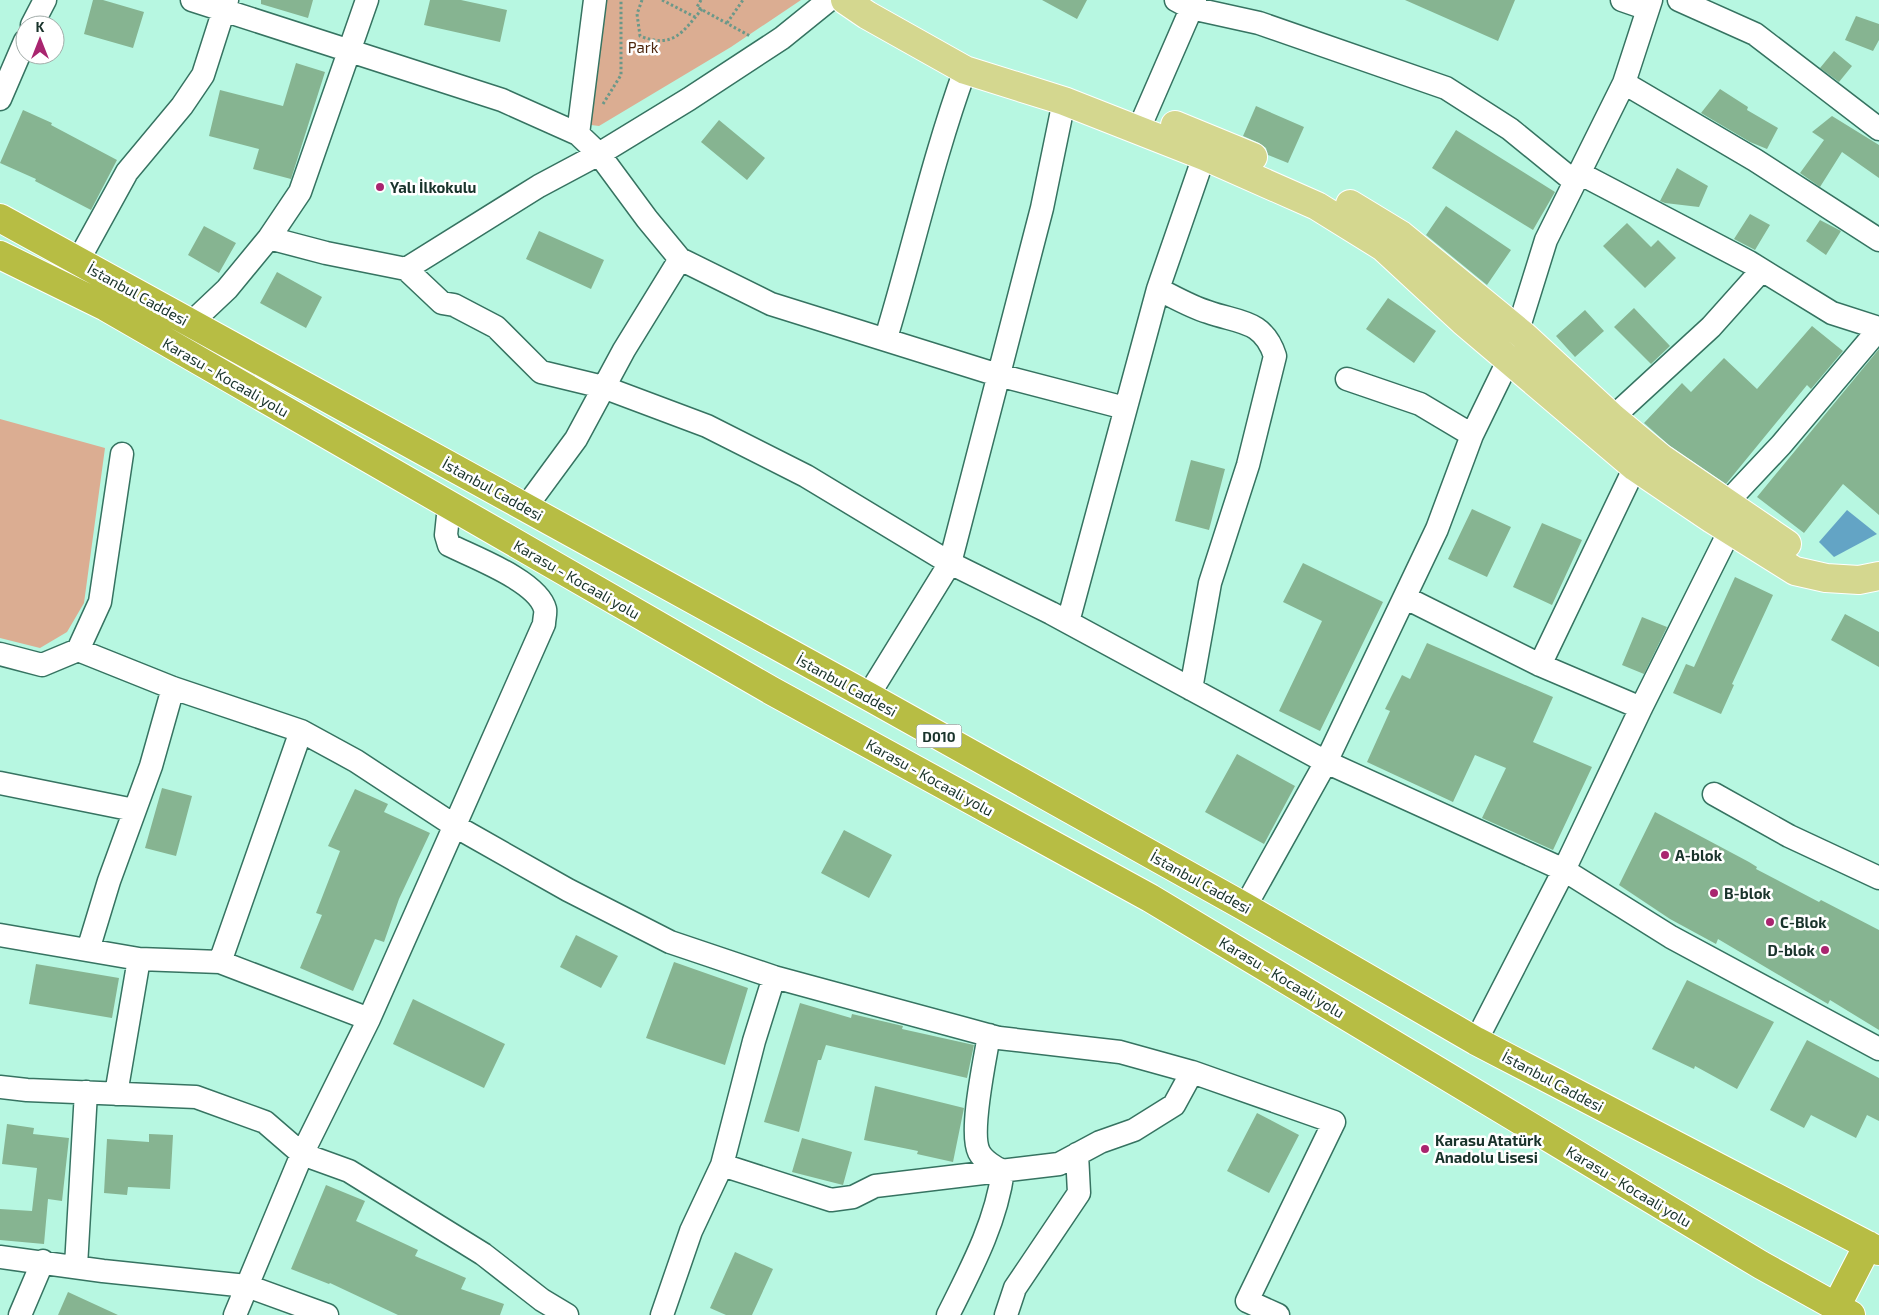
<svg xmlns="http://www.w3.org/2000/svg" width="1879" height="1315" font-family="'Exo 2',sans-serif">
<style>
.green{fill:#dbad92}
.water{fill:#63a4c5}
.building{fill:#86b491}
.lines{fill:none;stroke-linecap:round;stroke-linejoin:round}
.minor-casing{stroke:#367361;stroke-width:25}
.major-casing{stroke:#fff;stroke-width:30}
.highway-casing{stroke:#fff;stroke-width:30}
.path{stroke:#6b9889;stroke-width:3;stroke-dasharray:2.5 2.5;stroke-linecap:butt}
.minor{stroke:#fff;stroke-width:22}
.major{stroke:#d4d78f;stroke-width:28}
.highway{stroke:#b7bd44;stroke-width:28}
.poi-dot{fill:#a9256f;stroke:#fff;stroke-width:2}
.labels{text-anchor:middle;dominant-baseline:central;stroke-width:5;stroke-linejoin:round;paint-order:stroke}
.shield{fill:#fff;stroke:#5e706b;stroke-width:1}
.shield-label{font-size:14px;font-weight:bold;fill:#19332b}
.park-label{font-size:15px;fill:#4d270d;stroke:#fff}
.poi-label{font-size:15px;font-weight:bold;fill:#19332b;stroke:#fff;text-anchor:start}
.street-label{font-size:15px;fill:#19332b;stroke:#fff}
</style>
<rect width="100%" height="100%" fill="#b7f7e1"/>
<path class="green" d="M599,0H801L731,47L599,126L591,125L587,115Z
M0,419L105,448L84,603L67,632L40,648L0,638Z"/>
<path class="water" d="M1847,510L1877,534L1834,557L1819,542Z"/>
<path class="building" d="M93,0H103L144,12L133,48L84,34Z
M261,0H313L308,18L261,4Z
M430,0H461L507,10L500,42L424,25Z
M1042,0H1087L1077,19Z
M1405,0H1515L1498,41Z
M1856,16L1879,24V40L1873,51L1845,40Z
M1834,51L1852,66L1839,82L1820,68Z
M296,63L325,72L291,179L253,169L259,149L209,136L220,90L283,106Z
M1720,89L1748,107L1747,110L1778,128L1767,149L1750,142L1701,113Z
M1256,106L1304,127L1288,163L1268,155L1266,148L1259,143L1243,136Z
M23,110L52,123L51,125L117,160L91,210L35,181L36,179L0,163Z
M1832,116L1879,145V178L1842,152L1820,187L1800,173L1824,140L1812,132Z
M719,120L765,158L747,180L701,142Z
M1456,130L1555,192L1533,230L1432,168Z
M1677,168L1708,186L1699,207L1665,203L1660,201Z
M1446,206L1511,250L1487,285L1426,235Z
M1750,214L1770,225L1755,250L1734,239Z
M1820,220L1841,231L1826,255L1806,241Z
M1627,223L1651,247L1658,240L1676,258L1645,288L1603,246Z
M204,226L236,243L219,273L188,255Z
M539,231L604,260L591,289L526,259Z
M277,272L322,297L306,328L260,303Z
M1388,298L1436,331L1414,363L1366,329Z
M1634,308L1670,346L1651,364L1614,327Z
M1585,310L1604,331L1575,357L1556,336Z
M1812,326L1843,351L1811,389L1807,385L1726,484L1670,446L1644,423L1682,383L1691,392L1724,358L1757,389Z
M1879,349V515L1843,484L1804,533L1757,497Z
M1191,460L1225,469L1209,530L1175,521Z
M1472,509L1511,527L1487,577L1448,559Z
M1542,523L1582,540L1552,605L1513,587Z
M1303,563L1383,602L1320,731L1279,711L1322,621L1283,602Z
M1735,577L1773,595L1732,684L1734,685L1721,714L1673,693L1686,664L1694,667Z
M1845,614L1879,632V667L1831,640Z
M1642,617L1667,627L1644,674L1622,665Z
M1427,643L1553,697L1533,742L1592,767L1553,850L1482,818L1506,768L1475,755L1453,802L1367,762L1390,711L1385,709L1402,675L1410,679Z
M1237,754L1295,786L1264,844L1205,812Z
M162,788L192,796L176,856L145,848Z
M355,789L388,804L384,812L430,833L399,899L384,942L375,939L353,991L300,968L322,915L316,913L340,851L328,846Z
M1655,812L1749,862L1757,867L1756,869L1819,902L1821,900L1879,930V1030L1830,1000L1828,1004L1718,939L1716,944L1670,919L1619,885Z
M844,830L892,855L869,898L821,873Z
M576,935L618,956L601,988L560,967Z
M674,962L748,988L725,1065L646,1038Z
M36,964L119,978L112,1018L29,1004Z
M1687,980L1774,1022L1737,1089L1695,1066L1694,1069L1652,1049Z
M413,999L505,1044L484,1088L393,1044Z
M800,1003L851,1018L852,1014L903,1026L902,1029L974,1045L967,1078L826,1045L821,1060H818L799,1132L764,1122Z
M1807,1040L1879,1078V1121L1867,1115L1856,1138L1811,1115L1804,1128L1770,1110Z
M875,1086L964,1108L953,1162L917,1154L918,1151L864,1140Z
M1257,1113L1299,1135L1269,1193L1227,1171Z
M7,1124L34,1128L33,1134L69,1138L62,1201L48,1199L44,1244L0,1240V1209L32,1211L37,1168L2,1164Z
M149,1134L173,1135L170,1189L128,1187L127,1195L104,1193L107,1139L149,1142Z
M802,1138L852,1152L843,1185L792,1172Z
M326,1185L365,1201L356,1221L418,1250L415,1256L466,1278L461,1289L504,1304L500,1315H398L330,1283L329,1284L291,1269Z
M735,1252L773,1269L752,1315H726L710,1308Z
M68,1292L118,1315H58Z"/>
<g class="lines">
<g class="minor-casing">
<path id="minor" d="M192,0L502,100L578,134L599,154L647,219L680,259L771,304L998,375L1125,408
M1176,0L1191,8L1259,23L1446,88L1510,129L1575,182
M1622,0L1648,9
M1679,0L1755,34L1879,129
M32,25L45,0
M1624,83L1755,160L1879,240
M0,99L25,41
M1138,131L1195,0
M578,134L595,0
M1579,173L1749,262L1832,313L1879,328
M269,238L326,253L406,269L539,186L599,154L689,99L782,38L829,0
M78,261L127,172L182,106L203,75L227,0
M406,269L442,303L454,305L496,327L541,372L603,387L707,426L806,476L950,563L1051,613L1326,762L1564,870L1671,937L1879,1049
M1158,289C1174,297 1191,307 1208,312C1238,323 1263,319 1275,356L1248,465L1210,583L1191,689
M191,323L227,289L269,238L300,192L367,0
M886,338C913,249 933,158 965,70
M1347,379L1420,404L1472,435
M1600,429L1711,327L1762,270
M526,507L576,439L624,350L680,259
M1716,514L1781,445L1879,329
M1406,598L1540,665L1641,708
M1068,622L1158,289L1204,156
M78,650L173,688L301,731L356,761L455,826L568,890L670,942L774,977L999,1038L1120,1052L1192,1072L1334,1122L1247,1301L1278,1315
M0,654L42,665L78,650L100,602L122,454
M1540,665L1635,467
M868,696L950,563L1042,208L1064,101
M0,783L134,810
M1714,794L1789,836L1879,878
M1245,907L1326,762L1437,529L1472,435L1509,359L1546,240L1624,83L1651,0
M0,935L139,959L220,962L369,1019
M88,950L109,881L151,766L173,688
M220,962L301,731
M1476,1041L1564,870L1641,708L1730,530
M0,1087L27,1090L196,1097L265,1122L302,1154L349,1171L483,1254L542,1300L567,1315
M116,1094L139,959
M722,1165L831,1200L853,1197L875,1186L1059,1164L1100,1142L1134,1130L1174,1105L1192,1072
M0,1257L103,1271L247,1286L302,1154L369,1019L544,624C544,619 546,613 545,609C538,581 473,557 449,545L446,535L449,506
M76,1266L86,1092
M20,1315L43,1261
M235,1315L247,1286L327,1315
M662,1315L691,1231L722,1165L754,1041L774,977
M948,1315C971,1269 996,1223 1003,1171C995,1168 983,1160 979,1152C969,1132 985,1060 989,1035
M1006,1315L1015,1288L1079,1193L1077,1154"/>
</g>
<g class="major-casing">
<path id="major" d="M845,0L867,15L965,70L1064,101L1204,156L1317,206L1383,247L1463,321L1635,467L1712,519L1795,571L1826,578L1859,580L1879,576
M1175,125L1253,157
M1350,204L1401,235L1523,335L1613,418L1661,458L1787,544"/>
</g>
<g class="highway-casing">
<path id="highway" d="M0,218L868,696L1245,907L1476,1041L1879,1251
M0,255L106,307L772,691L1150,898L1761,1265L1851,1315
M1836,1307L1868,1245"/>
</g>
<path class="path" d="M642,0L637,14L640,36C673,49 682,33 702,9
M662,0L695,17
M701,0L697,7L750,36
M727,23L743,0
M603,104L621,75V0"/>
<use href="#minor" class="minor"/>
<use href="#major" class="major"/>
<use href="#highway" class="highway"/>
</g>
<g class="poi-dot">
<circle cx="380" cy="187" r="5"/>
<circle cx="1665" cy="855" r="5"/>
<circle cx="1714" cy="893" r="5"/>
<circle cx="1770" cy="922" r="5"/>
<circle cx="1825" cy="950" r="5"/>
<circle cx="1425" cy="1149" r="5"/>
</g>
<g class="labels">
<rect class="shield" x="916.5" y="724.5" width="45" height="23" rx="4"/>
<g class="shield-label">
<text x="939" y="736">D010</text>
</g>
<g class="park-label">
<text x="643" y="47">Park</text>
</g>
<g class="poi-label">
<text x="390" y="187">Yalı İlkokulu</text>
<text x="1675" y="855">A-blok</text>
<text x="1724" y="893">B-blok</text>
<text x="1780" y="922">C-Blok</text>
<text x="1815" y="950" text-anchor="end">D-blok</text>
<text x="1435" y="1140">Karasu Atatürk<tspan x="1435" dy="17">Anadolu Lisesi</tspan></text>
</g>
<g class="street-label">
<text transform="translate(138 294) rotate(29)">İstanbul Caddesi</text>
<text transform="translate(226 377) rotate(30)">Karasu - Kocaali yolu</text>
<text transform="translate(493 489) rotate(29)">İstanbul Caddesi</text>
<text transform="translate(577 579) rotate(30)">Karasu - Kocaali yolu</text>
<text transform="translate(847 685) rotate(29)">İstanbul Caddesi</text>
<text transform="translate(930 777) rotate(29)">Karasu - Kocaali yolu</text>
<text transform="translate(1201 882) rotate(29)">İstanbul Caddesi</text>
<text transform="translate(1282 977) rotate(31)">Karasu - Kocaali yolu</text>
<text transform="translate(1553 1081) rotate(28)">İstanbul Caddesi</text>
<text transform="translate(1629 1186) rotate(31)">Karasu - Kocaali yolu</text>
</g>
</g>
<g transform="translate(40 40)"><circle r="24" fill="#ffffff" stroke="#a3adaa"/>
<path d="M0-4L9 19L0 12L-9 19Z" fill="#a9256f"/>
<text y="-8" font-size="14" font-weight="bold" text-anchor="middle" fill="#19332b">K</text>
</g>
</svg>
